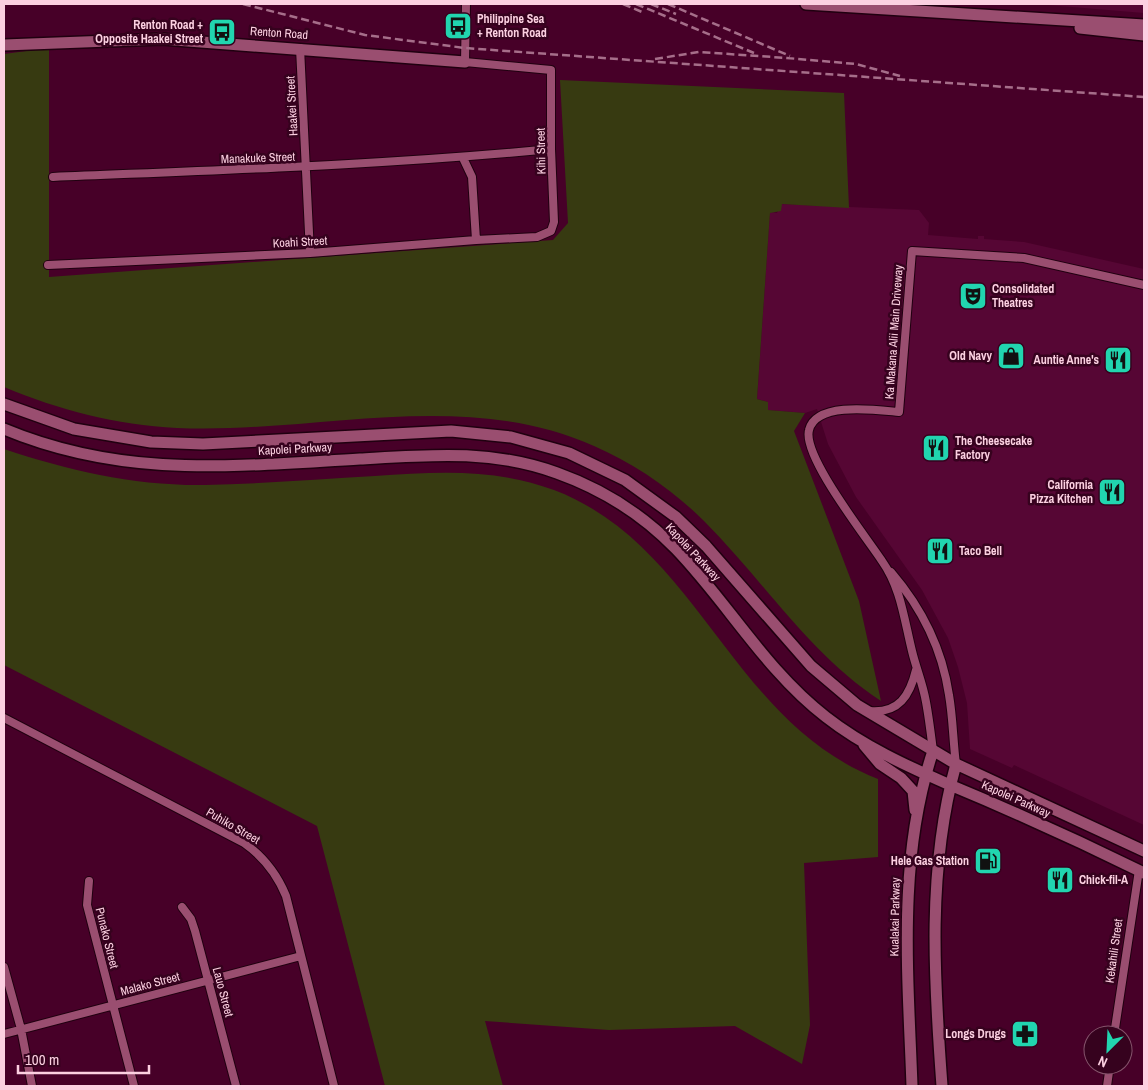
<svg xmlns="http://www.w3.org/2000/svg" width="1148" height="1090" font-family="'Archivo Narrow',sans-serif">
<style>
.built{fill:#560634}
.green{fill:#373a11}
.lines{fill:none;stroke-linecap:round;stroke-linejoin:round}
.street-casing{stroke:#200010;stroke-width:10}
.secondary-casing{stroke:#200010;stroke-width:14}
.street{stroke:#9a4e70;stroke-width:8}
.secondary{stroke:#9a4e70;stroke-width:11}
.rail{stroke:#a66e8a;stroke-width:2.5;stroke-dasharray:8 4;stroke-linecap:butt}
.labels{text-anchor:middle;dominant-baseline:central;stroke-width:5;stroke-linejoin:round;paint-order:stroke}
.poi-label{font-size:12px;font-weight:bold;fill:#fcd0e1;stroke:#36021e;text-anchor:end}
.street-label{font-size:12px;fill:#fcd0e1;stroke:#36021e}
</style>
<rect width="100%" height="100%" fill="#470028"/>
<path class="built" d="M1036,4H1144V13Z
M781,204L919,210L929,223L928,235L978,239V236H984V239L1024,242L1144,269V825L1014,765L1012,768L970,749L967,703L958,667L948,638L922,590L856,497L828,444L817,409L805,413L768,410V402L757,399L770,212L777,213Z"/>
<path class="green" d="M49,48V277L553,240L568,223L560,80L844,93L849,208L782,204L781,211L770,213L757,399L768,402V410L805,413L794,431L859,601L881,701C809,654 764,581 704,521C673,490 635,464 594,446C460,387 317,434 177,428C116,425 59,410 4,387V54Z
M4,449C70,471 135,486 205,485C262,484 319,479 375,476C437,472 495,468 554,490C699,545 730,721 878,779V857L804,863L810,1025L802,1064L735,1026L609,1030L485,1021L503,1086H385L317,826L4,665Z"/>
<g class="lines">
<g class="street-casing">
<path id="street" d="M300,48L310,253
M463,158L472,177L476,240
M53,177C219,170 385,165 551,149
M48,265L310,253L476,240L537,237L551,231L554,222L551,149V70L465,62L466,4
M891,572C921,607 942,648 949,695C953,718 953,741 956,764
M869,711C899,714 910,695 916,670
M4,718L244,843C264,857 277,874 286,896L334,1086
M933,751C931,735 929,718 926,702C923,684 916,668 912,651C904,619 901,588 882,561C867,538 802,456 809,430C816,401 877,410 899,412L912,251L1024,258L1144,285
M89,881L87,905L134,1086
M182,907L191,919L195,931L236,1086
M4,967L21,1029L32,1086
M4,1034L301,956
M1114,1035L1139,870
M1107,1086L1110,1065"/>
</g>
<g class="secondary-casing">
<path id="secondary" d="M806,4L1144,25
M1080,28L1144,35
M4,45L162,39L465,62
M4,404L74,429L151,442L203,444L451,431L511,437L569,453L625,480L676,517L706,546L811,666L857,705L956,764L1144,851
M4,429C124,479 234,466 360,459C428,455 492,449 557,473C602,489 643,515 676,549C728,603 766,671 826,717C863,746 907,766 950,785C1015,812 1081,842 1144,873
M864,745L880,764L901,778L913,791L915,810
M912,1086C908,974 897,859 933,751
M942,1086C934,979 927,869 956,764"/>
</g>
<use href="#street" class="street"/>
<use href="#secondary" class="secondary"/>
<path class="rail" d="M243,4L365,35L465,48L1144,97
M623,4L642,12
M636,4L754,53
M651,4L676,14
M668,4L790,56
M655,59L699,52L787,58L856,64L900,76"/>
</g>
<defs>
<g id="bus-square" transform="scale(1.4375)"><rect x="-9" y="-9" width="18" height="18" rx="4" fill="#21d5af" stroke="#36021e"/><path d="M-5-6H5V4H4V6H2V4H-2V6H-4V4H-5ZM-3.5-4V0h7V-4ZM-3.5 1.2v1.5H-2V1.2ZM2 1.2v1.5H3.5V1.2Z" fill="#111"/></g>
<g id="theatre-square" transform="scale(1.4375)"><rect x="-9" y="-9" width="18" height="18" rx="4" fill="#21d5af" stroke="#36021e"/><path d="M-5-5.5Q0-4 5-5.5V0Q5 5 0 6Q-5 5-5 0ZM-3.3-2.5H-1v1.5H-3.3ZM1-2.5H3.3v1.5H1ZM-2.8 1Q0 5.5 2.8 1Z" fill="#111"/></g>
<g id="shop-square" transform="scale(1.4375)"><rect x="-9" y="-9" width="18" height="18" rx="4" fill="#21d5af" stroke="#36021e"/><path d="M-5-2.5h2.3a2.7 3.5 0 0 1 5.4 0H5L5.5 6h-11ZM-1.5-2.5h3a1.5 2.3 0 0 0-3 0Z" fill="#111"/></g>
<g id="restaurant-square" transform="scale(1.4375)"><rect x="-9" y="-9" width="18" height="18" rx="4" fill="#21d5af" stroke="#36021e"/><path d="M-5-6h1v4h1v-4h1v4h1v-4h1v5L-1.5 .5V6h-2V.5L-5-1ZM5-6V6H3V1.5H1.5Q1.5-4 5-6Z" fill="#111"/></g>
<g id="fuel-square" transform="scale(1.4375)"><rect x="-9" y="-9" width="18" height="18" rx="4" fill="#21d5af" stroke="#36021e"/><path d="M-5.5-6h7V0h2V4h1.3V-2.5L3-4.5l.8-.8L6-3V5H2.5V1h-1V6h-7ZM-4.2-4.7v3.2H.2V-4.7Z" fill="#111"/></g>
<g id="pharmacy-square" transform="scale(1.4375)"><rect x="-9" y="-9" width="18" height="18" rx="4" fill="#21d5af" stroke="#36021e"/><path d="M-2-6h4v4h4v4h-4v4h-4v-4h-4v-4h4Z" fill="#111"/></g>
</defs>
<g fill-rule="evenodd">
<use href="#bus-square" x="458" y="26"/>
<use href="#bus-square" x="222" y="32"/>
<use href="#theatre-square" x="973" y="296"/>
<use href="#shop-square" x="1011" y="356"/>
<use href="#restaurant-square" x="1118" y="360"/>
<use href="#restaurant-square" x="936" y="448"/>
<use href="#restaurant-square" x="1112" y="492"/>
<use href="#restaurant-square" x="940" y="551"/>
<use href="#fuel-square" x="988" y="861"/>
<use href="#restaurant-square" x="1060" y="880"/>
<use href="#pharmacy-square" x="1025" y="1034"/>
</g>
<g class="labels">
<g class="poi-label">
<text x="477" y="19" text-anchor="start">Philippine Sea<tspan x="477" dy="14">+ Renton Road</tspan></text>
<text x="203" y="25">Renton Road +<tspan x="203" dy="14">Opposite Haakei Street</tspan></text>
<text x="992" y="289" text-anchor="start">Consolidated<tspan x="992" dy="14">Theatres</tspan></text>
<text x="992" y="356">Old Navy</text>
<text x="1099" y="360">Auntie Anne's</text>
<text x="955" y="441" text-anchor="start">The Cheesecake<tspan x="955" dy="14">Factory</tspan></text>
<text x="1093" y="485">California<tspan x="1093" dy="14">Pizza Kitchen</tspan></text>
<text x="959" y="551" text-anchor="start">Taco Bell</text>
<text x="969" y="861">Hele Gas Station</text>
<text x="1079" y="880" text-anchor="start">Chick-fil-A</text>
<text x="1006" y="1034">Longs Drugs</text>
</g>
<g class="street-label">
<text transform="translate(279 33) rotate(4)">Renton Road</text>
<text transform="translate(292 106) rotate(-93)">Haakei Street</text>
<text transform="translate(541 151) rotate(-91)">Kihi Street</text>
<text transform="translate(258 158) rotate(-2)">Manakuke Street</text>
<text transform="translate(300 242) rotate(-3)">Koahi Street</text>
<text transform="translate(894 332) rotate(-86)">Ka Makana Alii Main Driveway</text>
<text transform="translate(295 449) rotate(-3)">Kapolei Parkway</text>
<text transform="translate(693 552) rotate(47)">Kapolei Parkway</text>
<text transform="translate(1016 799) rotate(24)">Kapolei Parkway</text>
<text transform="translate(233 826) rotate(30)">Puhiko Street</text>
<text transform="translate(895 917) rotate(-89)">Kualakai Parkway</text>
<text transform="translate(107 938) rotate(76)">Punako Street</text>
<text transform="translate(1114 951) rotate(-82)">Kekahili Street</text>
<text transform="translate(150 984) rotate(-15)">Malako Street</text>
<text transform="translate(223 992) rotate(75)">Lauo Street</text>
</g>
</g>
<rect width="1148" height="1090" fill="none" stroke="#fcd0e1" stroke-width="10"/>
<g transform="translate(1108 1050) rotate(204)"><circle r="24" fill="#36021e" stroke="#85546c"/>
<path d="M0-4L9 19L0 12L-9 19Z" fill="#21d5af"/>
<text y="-8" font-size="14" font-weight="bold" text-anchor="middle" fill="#fcd0e1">N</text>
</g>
<path d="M18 1065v8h131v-8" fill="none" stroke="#fcd0e1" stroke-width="2.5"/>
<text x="25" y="1065" font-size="15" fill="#fcd0e1" stroke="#36021e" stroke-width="4" paint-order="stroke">100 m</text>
</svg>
